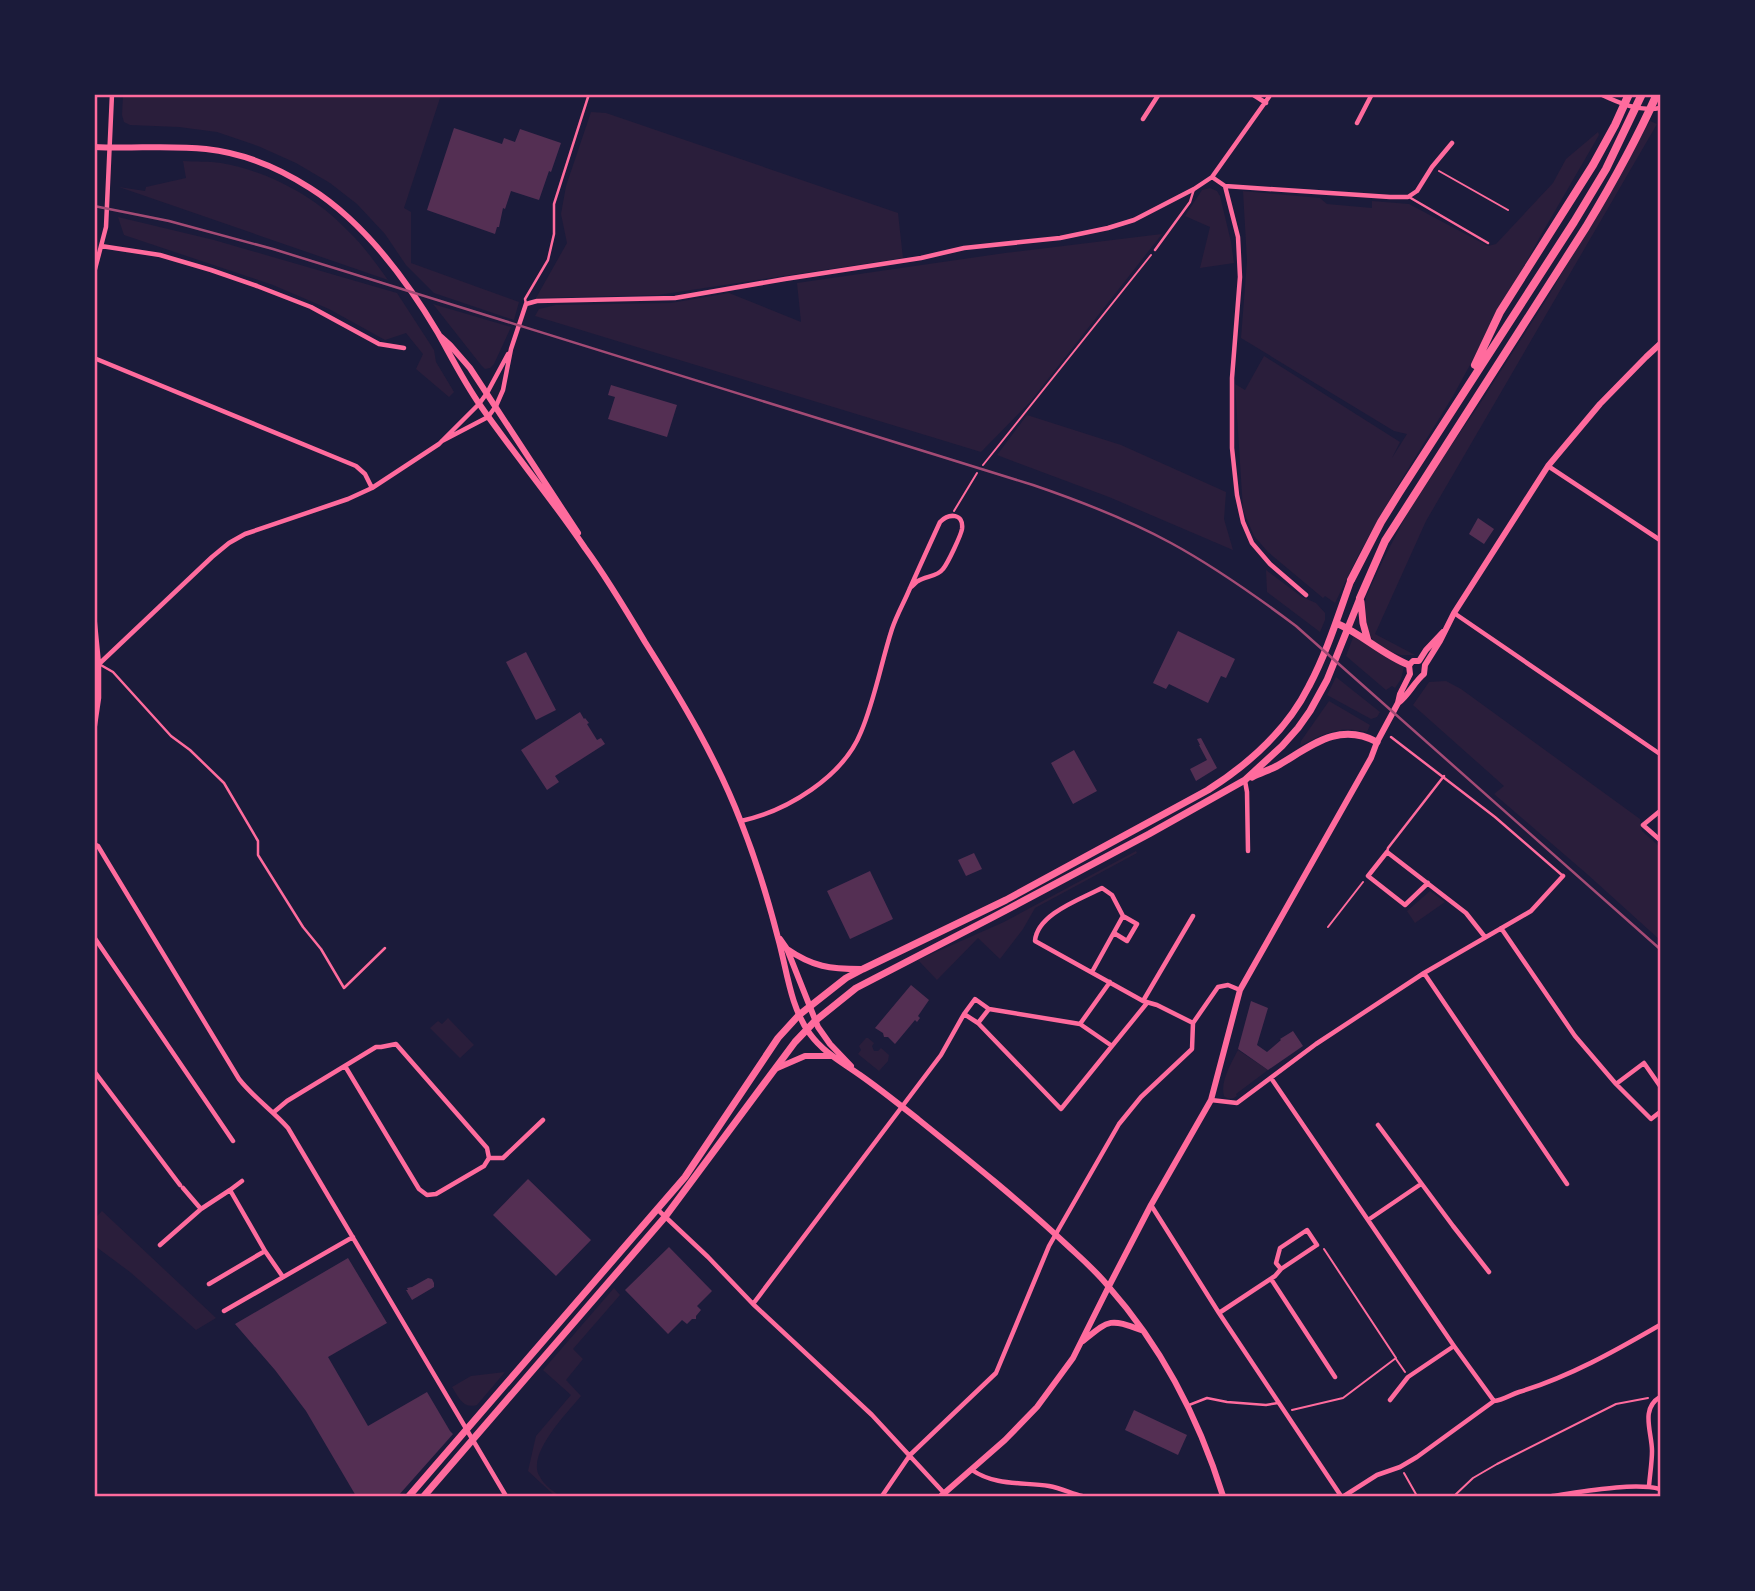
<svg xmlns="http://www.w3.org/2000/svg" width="1755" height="1591" font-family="Commissioner,sans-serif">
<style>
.green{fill:#2a1e3b}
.building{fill:#542f53}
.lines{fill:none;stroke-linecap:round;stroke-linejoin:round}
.path{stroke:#ff6b9d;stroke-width:2}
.service{stroke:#ff6b9d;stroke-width:2.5}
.minor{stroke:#ff6b9d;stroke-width:4.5}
.tertiary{stroke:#ff6b9d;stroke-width:6}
.secondary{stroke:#ff6b9d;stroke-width:6}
.primary{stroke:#ff6b9d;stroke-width:7}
.trunk{stroke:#ff6b9d;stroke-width:8}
.rail{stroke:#a44b75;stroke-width:2.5}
.neatline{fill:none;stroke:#ff6b9d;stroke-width:2.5}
</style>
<rect width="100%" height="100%" fill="#1b1b3a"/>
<path class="green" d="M123,95H441L404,208L411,212V263L519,302L514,320L434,293L406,265L385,234L357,204L330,183L296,163L258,146L217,132L179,127L130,125L124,122L122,115Z
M591,112L606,113L898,213L903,258L658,295L536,298L567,243L561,214L566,186Z
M1650,121L1657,124L1426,521L1375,634L1415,655H1401L1388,651L1374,642L1369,633L1364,611L1366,597L1383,560L1418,493L1477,408L1548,297Z
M1598,132L1599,135L1541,235L1453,396L1400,482L1360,552L1335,603L1325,596L1323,598L1268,552L1254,536L1243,510L1235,384L1245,390L1264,356L1400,442L1392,458L1407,434L1394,431L1241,338L1247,261L1243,191L1320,198L1327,204L1372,208V201L1409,204L1488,246L1496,244L1553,183L1566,159Z
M183,161C195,162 209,161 221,163C267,171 315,196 347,230C363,245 375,262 388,280L119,187L145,191L146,187L186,178Z
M1210,188L1217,191L1220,196L1231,242L1234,263L1200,268L1210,227L1185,216L1202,190Z
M118,217L214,240L397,293L434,350L436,362L454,392L449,397L416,369L423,354L406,333L385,340L329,309L273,285L124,235Z
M1162,234L1030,402L981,452L535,316L539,309L556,305L671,303L729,293L801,322L797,283L1005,253Z
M433,304L511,327L494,364L490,368L485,369L481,365Z
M1027,415L1121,445L1226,492L1224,519L1233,550L1109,497L997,455Z
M1266,570L1302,597L1316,603L1325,613V620L1320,632L1267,592Z
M1354,635L1404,667L1401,679L1395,688L1392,686L1386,690L1346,656Z
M1336,677L1380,712L1377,717L1371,719L1327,695Z
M1446,681L1461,689L1640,819L1642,831L1660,847V940L1587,874L1494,794L1504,786L1413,705L1429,682Z
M1329,701L1370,725L1367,732C1339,725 1325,733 1300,746L1301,741Z
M1136,851L1137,853L1035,908L1023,929L1000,959L978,938L937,980L918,960L1004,922Z
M1430,891L1445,902L1415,923L1407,911Z
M448,1018L474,1045L460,1058L430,1028L438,1021L442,1024Z
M866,1038H868L874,1043L872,1046L874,1051H878L881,1048L889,1055L888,1061L879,1071L858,1054L861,1050L859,1046Z
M1238,1050L1268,1070L1236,1094L1237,1096C1233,1099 1229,1100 1224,1096C1220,1081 1231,1064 1238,1050Z
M102,1211L216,1318L196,1330L130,1272L95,1246V1218Z
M614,1288L620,1295L573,1349L583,1359L566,1380L581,1396C568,1412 525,1455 540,1477C544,1485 553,1491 560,1496H555L528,1471L536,1436L571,1395L543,1370Z
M505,1372L477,1405C463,1409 459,1398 452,1387L471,1376Z"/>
<path class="building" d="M454,128L502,144L504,138L515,142L520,129L561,143L551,172L549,171L539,200L511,191L505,209L503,208L499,227H497L495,234L427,210Z
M611,385L677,405L667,437L608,419L615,397L608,395Z
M1478,518L1494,529L1484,544L1469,534Z
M1178,631L1235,659L1226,678L1221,676L1208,703L1169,684L1166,689L1153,683Z
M526,652L556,710L536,720L506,662Z
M580,712L584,719L585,718L589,723L587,724L597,740L601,738L605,744L555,776L559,782L547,790L521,750Z
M1201,738L1217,768L1196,781L1190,769L1207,760L1199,745H1200L1197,739Z
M1074,750L1097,791L1073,804L1051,763Z
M974,853L982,869L966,876L958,860Z
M870,871L893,919L850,939L827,891Z
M911,985L929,1000L918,1016L920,1018L917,1022L915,1020L895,1044L888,1037H884L883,1033L875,1028Z
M1251,1001L1268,1008L1257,1045L1267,1052L1281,1040L1280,1039L1293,1031L1303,1046L1268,1070L1238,1049Z
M528,1179L591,1240L556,1276L493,1215Z
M669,1247L712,1291L697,1306L701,1310L696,1316V1319H692L687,1324L682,1320L668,1334L625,1290Z
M348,1258L387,1323L328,1357L368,1426L427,1392L450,1431L453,1434L398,1496H356L306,1411L275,1370L235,1324Z
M428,1278L432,1279L434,1283V1287L412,1300L406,1290H408L407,1288L412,1287Z
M1134,1410L1187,1435L1178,1455L1125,1430Z"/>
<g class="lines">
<path class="path" d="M1439,171L1508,210
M983,465L1151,255
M954,511L977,473
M1328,927L1363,882
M1396,1359L1405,1372
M1292,1410L1343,1398L1396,1358L1324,1249
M1404,1473L1417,1496
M1454,1496L1473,1478L1497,1464L1616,1404L1648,1398"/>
<path class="service" d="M1409,197L1488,243
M1155,250L1190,202L1194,189
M526,304L525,299L548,260L554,234V204L589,94
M99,664L113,672L171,736L190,750L224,783L258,841V855L303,927L321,949L344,988L385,948
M1391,737L1495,817L1563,876
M1387,852L1388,848L1444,776
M1189,1405L1207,1398L1227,1402L1266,1405L1278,1403"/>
<path class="minor" d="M1252,94L1266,103
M1600,94C1619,103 1639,112 1660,108
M1143,119L1159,94
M1357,123L1372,94
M1212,177L1225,186L1238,237L1240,277L1232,378V448L1237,495L1243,522L1252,543L1270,564L1306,595
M1225,186L1390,197H1408L1417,191L1432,167L1452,143
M101,246L160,255L211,270L257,286L311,307L379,344L404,348
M94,273L106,227L112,94
M94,358L356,466L365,474L372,488
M442,441L488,417L496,406L503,390L511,349L526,304L537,301L675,298L785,279L921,258L964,248L1060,238L1108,228L1134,220L1194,189L1212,177L1271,94
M1548,466L1660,540
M1454,613L1660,754
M94,614L99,664V698L94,732
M94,666L99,664L212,557L229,543L245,534L348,499L372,488L439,444L479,404L487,393L508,354
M1245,781L1247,792L1248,851
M1660,811L1643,825L1660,840
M741,821C787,811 843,777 861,732C875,699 881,663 892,629C896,617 902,606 907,595C918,570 929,546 940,522C949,513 964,513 962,529C961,535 948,563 943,569C937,577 926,576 918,581C915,583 913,586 910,588
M94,844L98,846L107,861L239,1079C253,1097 273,1111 288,1128L506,1496
M1428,883L1405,905L1368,876L1387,852L1466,913L1485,937
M1501,928L1575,1036L1616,1084L1651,1119L1660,1112
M1114,933L1127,941L1137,924L1123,916
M94,937L233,1141
M1092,972L1123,916L1112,895L1102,888C1081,899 1037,914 1035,941L1143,1001L1157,1005L1193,1023
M1424,973L1567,1184
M1110,982L1080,1024L1112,1046L1147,1003
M1143,1001L1193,916
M989,1009L1080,1024
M964,1014L978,1023L1061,1109L1112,1046
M94,1071L180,1185
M1271,1078L1454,1346L1494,1401
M1616,1084L1644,1063L1660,1086
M1211,1100L1237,1103L1316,1044L1424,973L1531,911L1563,876
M274,1112L287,1101L376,1047H381L396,1044L487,1148L489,1158L484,1166L436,1194L427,1195L419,1189L345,1066
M1378,1125L1453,1226L1489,1272
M489,1158H503L543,1120
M183,1188L201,1209
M230,1190L242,1181
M1151,1205L1219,1313L1341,1496
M657,1209L708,1257L753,1304L872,1415L944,1493
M1368,1220L1421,1184
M160,1245L201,1209L230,1190L265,1251L283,1277
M1271,1279L1335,1377
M209,1284L265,1251
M753,1304L941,1055L964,1014L975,999L989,1009L978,1023
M224,1311L353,1237
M1219,1313L1275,1276L1281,1269L1317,1245L1307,1230L1280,1248L1276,1263L1281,1269
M1390,1400L1408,1377L1454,1346
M972,1470C995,1486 1023,1482 1049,1486C1060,1488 1071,1493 1082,1496
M1649,1486C1650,1474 1652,1462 1652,1451C1652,1432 1640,1409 1660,1397
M882,1496L910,1455L996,1373L1049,1246L1119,1124L1141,1097L1192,1049L1193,1023L1218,987L1228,985L1240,990
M1344,1496L1377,1475L1400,1467L1417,1457L1494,1401C1503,1400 1510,1395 1519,1392C1569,1377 1615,1351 1660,1325
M1552,1496C1581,1492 1633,1482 1660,1489"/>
<path class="tertiary" d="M1083,1341C1109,1320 1109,1318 1141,1330
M941,1496L1005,1440L1037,1407L1073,1358L1109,1286"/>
<path class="secondary" d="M94,147C132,149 169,145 206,149C243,153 279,168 310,188C364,222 406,279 438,333C452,358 464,382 480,405C514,454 552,499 585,548C607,578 626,610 645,642C681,699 717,759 741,822C756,860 768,899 778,938C787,970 790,1007 810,1034C824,1053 842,1062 860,1075C880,1089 900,1105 919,1120C970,1161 1021,1202 1068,1246C1082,1259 1096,1271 1108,1286C1162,1347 1199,1419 1223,1496
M440,336L450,345L470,368L578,533
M1398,703C1409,695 1414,682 1424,674L1425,665L1440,641L1454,613L1548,466L1600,404L1646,357L1660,344
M780,939L787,949L818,1027L830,1044L851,1066
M787,949C813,967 830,969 861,969
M775,1069L805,1056H830
M1109,1286L1151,1205L1211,1100L1240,990L1371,758L1377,742L1398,703L1400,694L1410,674L1409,665L1413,661H1419L1426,650L1443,632"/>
<path class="primary" d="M1361,602L1363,623L1368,641
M1336,623C1362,634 1383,655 1409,665
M1252,777C1260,773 1269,770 1277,766C1310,747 1338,721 1377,742
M409,1496L685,1177L778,1038L799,1015L846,978L863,969L1006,900L1208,790C1249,764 1287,730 1309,686C1327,652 1338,616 1351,580
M424,1496L665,1217L795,1042L815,1021L856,988L993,917L1149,834L1245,780L1282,746L1298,728L1310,711L1327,680L1360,598"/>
<path class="trunk" d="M1475,365L1500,312L1593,165L1615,125L1629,94
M1351,580L1381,522L1399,493L1574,222L1606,169L1642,94
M1360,598L1385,541L1586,227C1612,184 1636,141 1657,94"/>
<path class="rail" d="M94,206L169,221L273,249L1033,485C1080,501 1127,519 1171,543C1215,567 1256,596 1296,626L1660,949"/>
</g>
<rect width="1755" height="1591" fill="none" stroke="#1b1b3a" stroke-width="192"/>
<rect x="96" y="96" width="1563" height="1399" class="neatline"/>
</svg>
